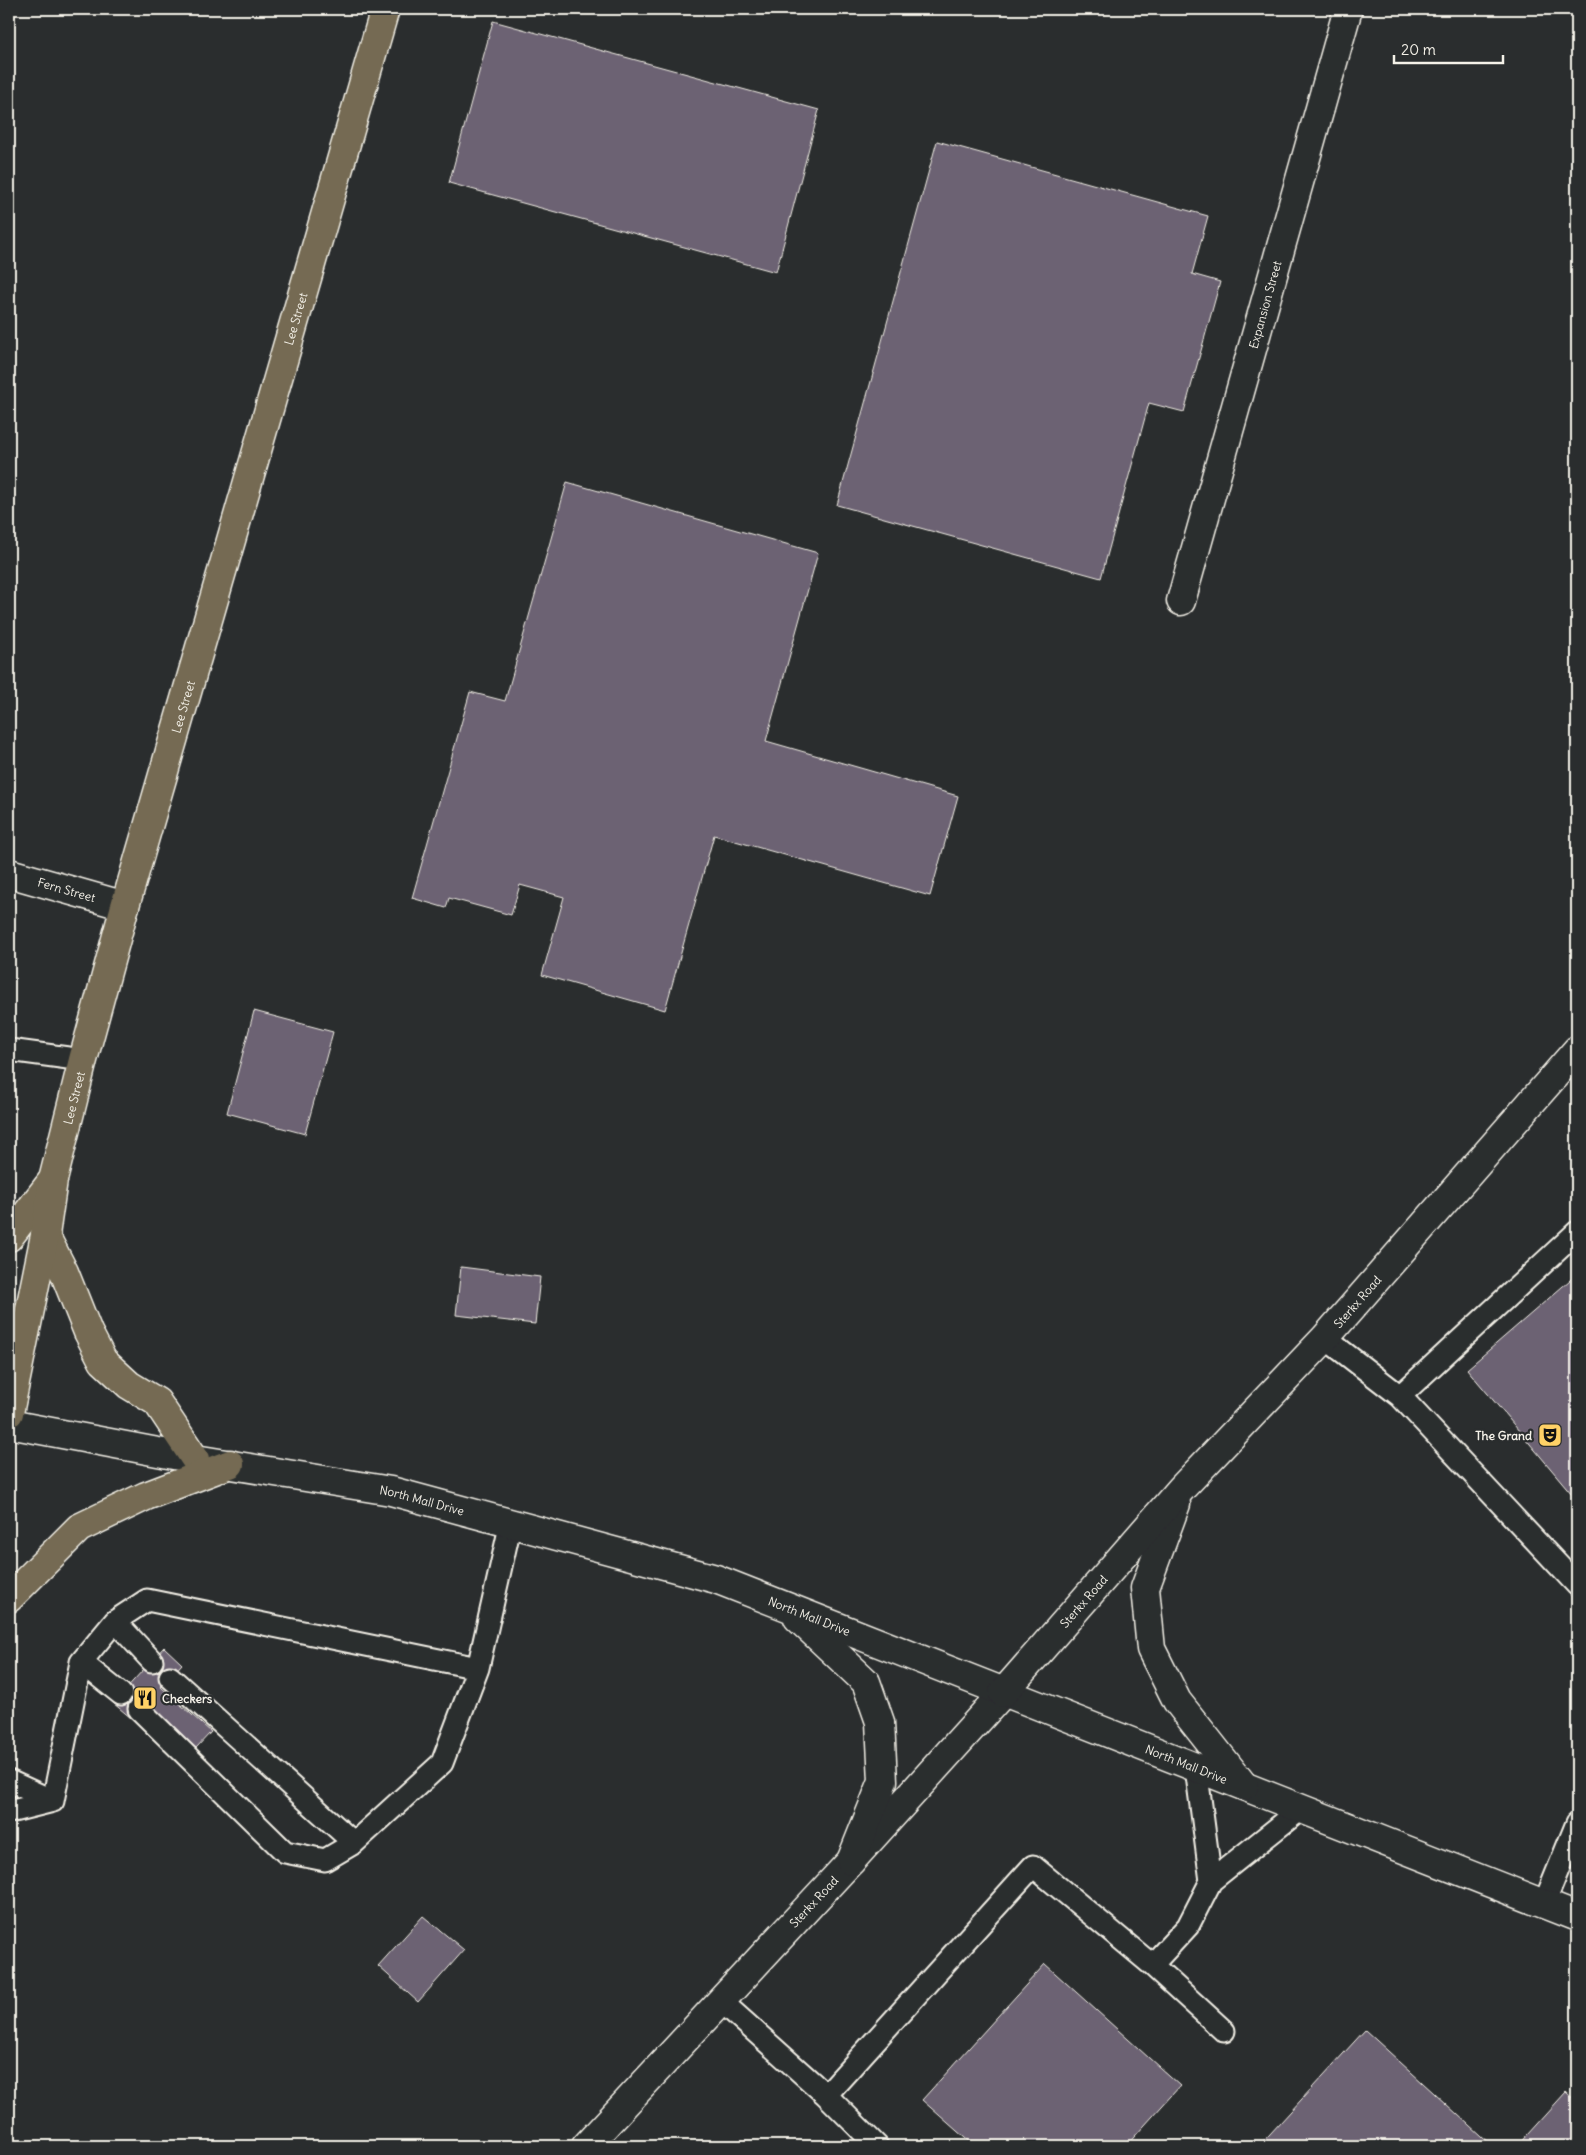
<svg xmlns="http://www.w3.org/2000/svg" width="1586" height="2155" font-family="Delius,sans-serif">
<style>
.building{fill:#6c6273;stroke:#f4f1e8}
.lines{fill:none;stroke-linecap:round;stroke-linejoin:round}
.service-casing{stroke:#f4f1e8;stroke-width:25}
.minor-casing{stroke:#f4f1e8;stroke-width:31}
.tertiary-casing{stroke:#f4f1e8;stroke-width:31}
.primary-casing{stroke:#f4f1e8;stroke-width:31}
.service{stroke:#2a2d2e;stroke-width:21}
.minor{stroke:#2a2d2e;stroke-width:28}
.tertiary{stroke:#2a2d2e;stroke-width:28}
.primary{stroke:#746b52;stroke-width:28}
.labels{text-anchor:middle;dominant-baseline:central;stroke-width:4.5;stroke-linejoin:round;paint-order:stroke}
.street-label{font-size:12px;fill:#f4f1e8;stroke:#2a2d2e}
.poi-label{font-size:12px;font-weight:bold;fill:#f4f1e8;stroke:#2a2d2e;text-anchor:end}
</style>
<rect width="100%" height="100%" fill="#2a2d2e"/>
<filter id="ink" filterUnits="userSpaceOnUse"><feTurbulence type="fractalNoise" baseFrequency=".02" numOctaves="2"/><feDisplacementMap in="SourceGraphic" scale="10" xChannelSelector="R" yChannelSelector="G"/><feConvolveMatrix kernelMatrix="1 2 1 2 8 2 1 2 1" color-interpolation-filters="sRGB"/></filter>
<g filter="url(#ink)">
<path class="building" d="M493,21L819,110L776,272L449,183Z
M937,141L1208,216L1192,274L1220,282L1184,412L1149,403L1101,578L837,505Z
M567,482L818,553L766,741L958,796L930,896L714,835L665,1010L542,975L564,897L520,885L511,915L449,898L446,908L412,898L470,692L505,701Z
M254,1011L333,1032L305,1134L227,1113Z
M461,1267L540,1277L535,1324L456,1315Z
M1577,1274V1500L1467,1369Z
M164,1647L182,1664L161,1687L211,1732L196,1748L146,1701L131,1718L113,1703Z
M423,1916L464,1950L418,2002L378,1966Z
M1045,1964L1180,2086L1126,2146H974L922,2100Z
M1365,2030L1492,2146H1259Z
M1566,2092L1577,2102V2146H1517Z"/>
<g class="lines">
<g class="service-casing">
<path id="service" d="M9,1050L83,1060
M1325,1338L1400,1396L1577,1232
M1400,1396L1577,1585
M115,1621L152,1661
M81,1662L121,1694
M170,1677L354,1843
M139,1709L285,1852L325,1860L354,1843L442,1763L478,1668L511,1522
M1196,1768L1211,1881L1301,1809
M9,1781L53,1801
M53,1801L81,1662L115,1621L147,1600L478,1668
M9,1812L53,1801
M1544,1904L1577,1823
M1152,1965L1224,2031
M721,2001L826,2095
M877,2146L826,2095L1033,1866L1152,1965L1188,1926L1211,1881"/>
</g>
<g class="minor-casing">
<g id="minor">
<path id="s1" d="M1181,601L1348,9"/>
<path id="s2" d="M9,873L125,906"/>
<path id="s3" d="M586,2146L851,1861L1003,1693"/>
</g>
</g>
<g class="tertiary-casing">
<g id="tertiary">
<path id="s4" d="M9,1424L195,1459L391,1491L716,1579L1577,1917"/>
<path d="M1176,1504L1145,1588L1151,1649L1177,1701L1244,1786"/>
<path d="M798,1618L866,1682L880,1722L883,1781L851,1861"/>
<path id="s5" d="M1003,1693L1181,1489L1325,1338L1577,1050"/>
</g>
</g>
<g class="primary-casing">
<g id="primary">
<path d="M45,1235L64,1272L88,1332L103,1361L129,1385L157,1402L195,1459"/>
<path d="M9,1237L52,1181"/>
<path id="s6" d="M9,1413L45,1235L53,1180L83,1060L125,906L385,9"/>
<path d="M9,1598L79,1528L146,1496L230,1464"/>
</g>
</g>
<use href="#service" class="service"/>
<use href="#minor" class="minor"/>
<use href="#tertiary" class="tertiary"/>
<use href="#primary" class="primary"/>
</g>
</g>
<defs>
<g id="theatre-square" transform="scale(1.25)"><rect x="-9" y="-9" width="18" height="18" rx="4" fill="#ffd166" stroke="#2a2d2e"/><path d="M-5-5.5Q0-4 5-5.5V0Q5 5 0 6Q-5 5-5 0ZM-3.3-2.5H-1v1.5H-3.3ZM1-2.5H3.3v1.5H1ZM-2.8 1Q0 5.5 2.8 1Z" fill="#111"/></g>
<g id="restaurant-square" transform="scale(1.25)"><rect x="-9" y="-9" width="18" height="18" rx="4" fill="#ffd166" stroke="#2a2d2e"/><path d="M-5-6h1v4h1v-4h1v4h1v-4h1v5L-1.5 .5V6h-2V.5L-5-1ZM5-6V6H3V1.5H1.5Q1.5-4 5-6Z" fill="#111"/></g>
</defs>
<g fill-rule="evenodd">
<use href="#theatre-square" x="1550" y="1435"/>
<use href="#restaurant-square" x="145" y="1698"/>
</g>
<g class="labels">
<g class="street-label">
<text stroke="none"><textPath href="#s1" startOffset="308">Expansion Street</textPath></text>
<text stroke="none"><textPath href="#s6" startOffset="1132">Lee Street</textPath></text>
<text stroke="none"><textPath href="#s6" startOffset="728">Lee Street</textPath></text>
<text stroke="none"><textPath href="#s2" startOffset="60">Fern Street</textPath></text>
<text stroke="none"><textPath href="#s6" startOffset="322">Lee Street</textPath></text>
<text stroke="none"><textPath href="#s5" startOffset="528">Sterkx Road</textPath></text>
<text stroke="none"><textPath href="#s4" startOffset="420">North Mall Drive</textPath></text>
<text stroke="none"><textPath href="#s5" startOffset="122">Sterkx Road</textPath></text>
<text stroke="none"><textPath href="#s4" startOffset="825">North Mall Drive</textPath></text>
<text stroke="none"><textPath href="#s4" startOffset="1230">North Mall Drive</textPath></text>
<text stroke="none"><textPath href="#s3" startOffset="334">Sterkx Road</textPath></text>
</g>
<g class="poi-label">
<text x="1532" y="1435">The Grand</text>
<text x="162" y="1698" text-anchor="start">Checkers</text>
</g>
</g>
<rect width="1586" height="2155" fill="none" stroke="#2a2d2e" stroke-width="30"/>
<rect x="15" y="15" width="1556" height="2125" fill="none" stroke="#f4f1e8" stroke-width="2" filter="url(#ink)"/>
<path d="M1394 55v8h109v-8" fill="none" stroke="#f4f1e8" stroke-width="2.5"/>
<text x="1401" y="55" font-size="15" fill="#f4f1e8" stroke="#2a2d2e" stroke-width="4" paint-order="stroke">20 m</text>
</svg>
